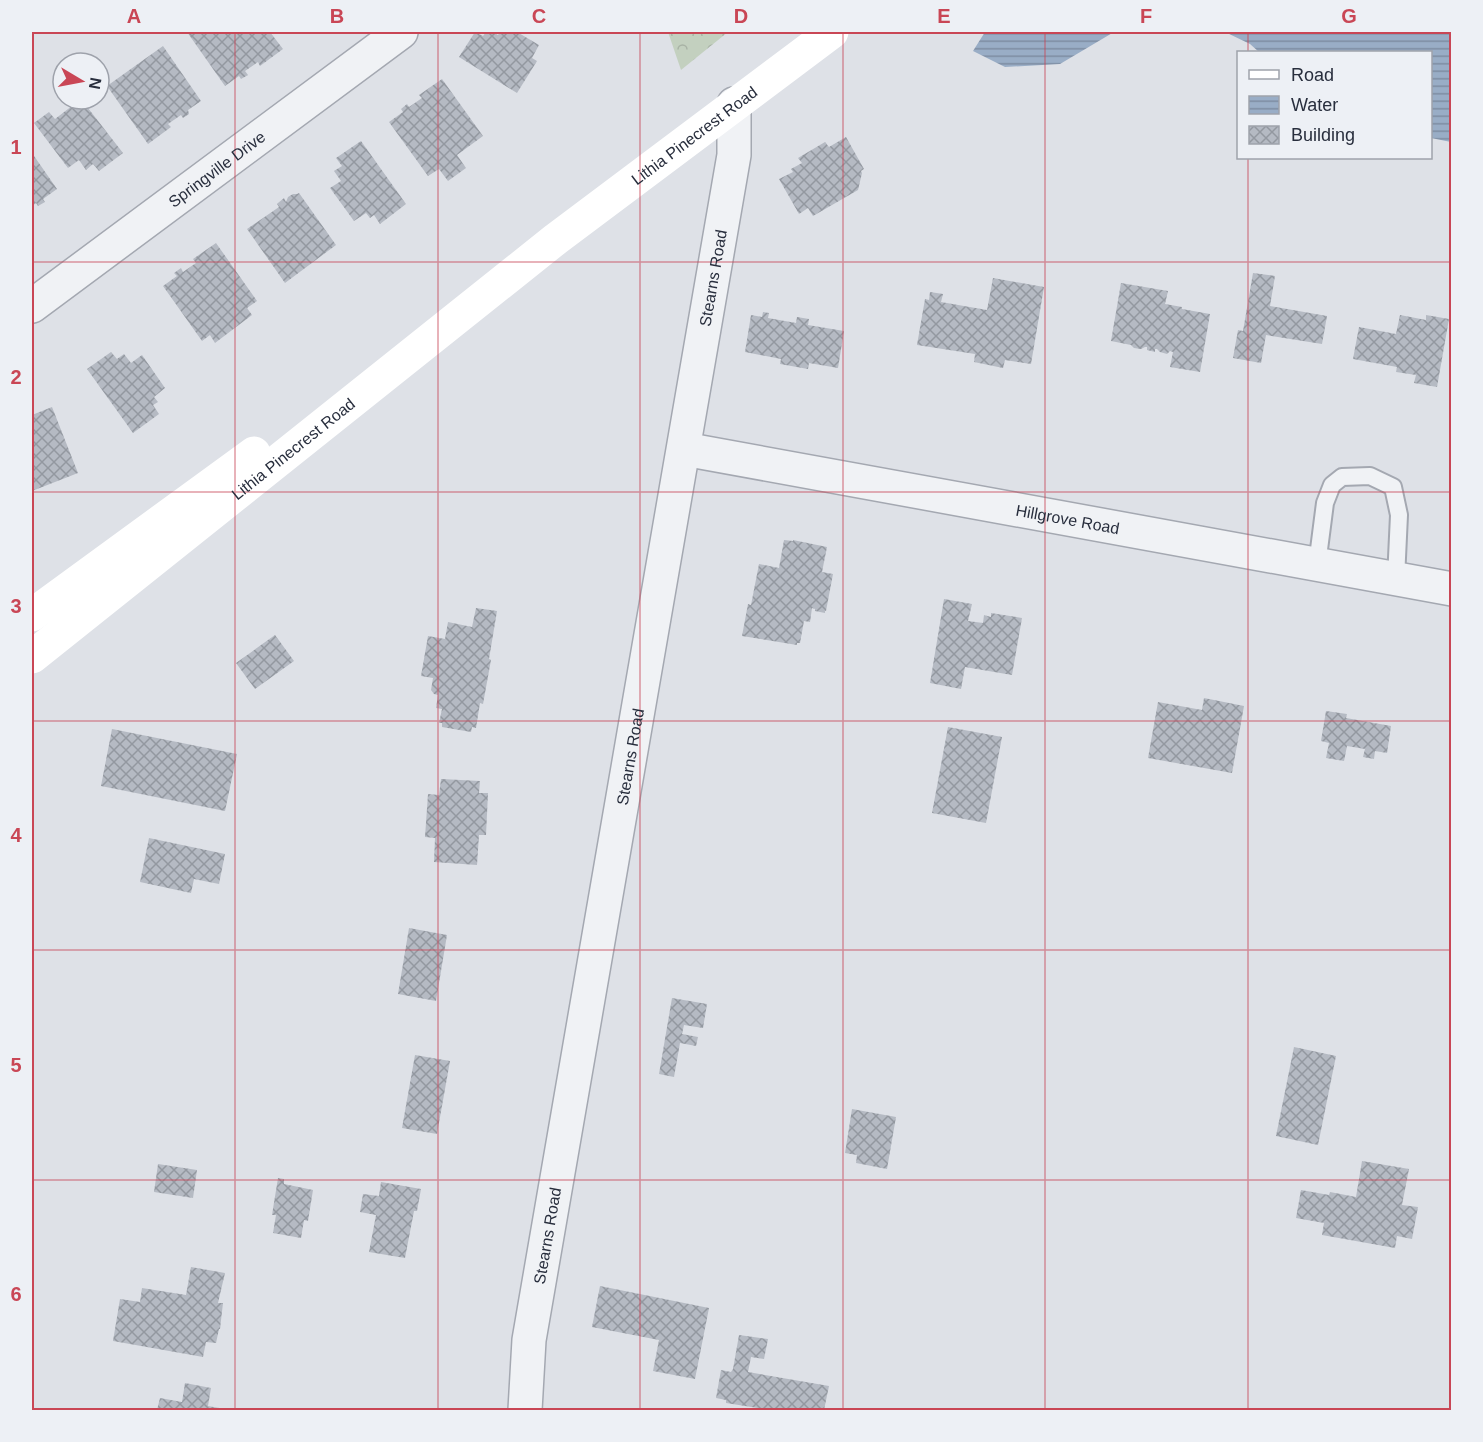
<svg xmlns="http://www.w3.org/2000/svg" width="1483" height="1442" font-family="Arial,sans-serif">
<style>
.forest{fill:url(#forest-crowns)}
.water{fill:url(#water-rules)}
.building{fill:url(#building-cross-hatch)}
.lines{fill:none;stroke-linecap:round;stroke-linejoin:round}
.lane-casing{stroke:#a4a8b1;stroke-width:20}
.street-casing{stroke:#a4a8b1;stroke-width:36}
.lane{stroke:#f0f2f5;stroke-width:16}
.street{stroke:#f0f2f5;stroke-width:33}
.secondary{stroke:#fff;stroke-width:33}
.grid{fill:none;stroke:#c94655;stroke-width:1.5;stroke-opacity:0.55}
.labels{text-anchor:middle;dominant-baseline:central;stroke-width:4.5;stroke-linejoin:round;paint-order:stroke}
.street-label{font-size:16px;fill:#282e3d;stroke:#edf0f5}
.neatline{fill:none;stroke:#c94655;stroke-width:2}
.grid-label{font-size:20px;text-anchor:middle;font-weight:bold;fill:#c94655}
</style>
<defs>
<pattern id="forest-crowns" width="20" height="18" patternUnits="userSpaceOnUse" patternTransform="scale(1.5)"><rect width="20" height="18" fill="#c3d0bf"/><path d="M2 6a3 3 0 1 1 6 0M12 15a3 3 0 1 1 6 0" fill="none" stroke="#a8b3a5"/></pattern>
<pattern id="water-rules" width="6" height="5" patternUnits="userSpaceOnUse" patternTransform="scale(1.5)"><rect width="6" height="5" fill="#99adc6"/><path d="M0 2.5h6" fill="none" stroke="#7d8da2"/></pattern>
<pattern id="building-cross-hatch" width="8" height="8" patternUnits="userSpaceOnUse" patternTransform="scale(1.5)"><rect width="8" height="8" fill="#b5bac3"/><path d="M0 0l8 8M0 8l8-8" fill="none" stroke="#9398a0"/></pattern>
</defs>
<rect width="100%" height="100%" fill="#dee1e7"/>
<path class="forest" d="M668,32H728L681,70Z"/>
<path class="water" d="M985,32H1114L1060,64L1005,67L973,51Z
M1225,32H1451V142L1431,138L1430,52H1259L1250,44Z"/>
<path class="building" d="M187,32H270L283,49L260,66L258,62L245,71L248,75L241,79L239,76L225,86Z
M475,32L483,36L486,32H493L498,35L500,32H517L539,45L532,58L537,61L517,93L459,57Z
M163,46L201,101L188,110L189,114L183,118L181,115L168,124L171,127L148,144L107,86Z
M442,79L483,136L457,155L466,168L448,181L439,169L428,176L389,122L403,112L401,109L407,104L409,107L422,98L419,95Z
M81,99L123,153L99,171L93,164L86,170L79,160L68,168L34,123L49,112L55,119Z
M846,137L864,169L861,171L862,173L858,190L813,216L808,208L799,214L779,179L793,172L791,169L802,163L798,158L825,142L829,147Z
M361,141L406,204L380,224L374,215L370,218L366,213L354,221L330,188L341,181L334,171L342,166L336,158Z
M32,153L57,189L43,199L45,202L38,206L36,203L32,206Z
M299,193L336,245L285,283L247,229L279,207L277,204L284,198L286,202L288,197L293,194H297Z
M216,243L257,301L247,308L252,315L215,343L210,335L202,341L163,286L177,276L174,273L181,268L183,272L196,263L193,259Z
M1253,273L1275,276L1270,306L1327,316L1322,344L1266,335L1261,363L1233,358L1238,330L1243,331Z
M993,278L1044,287L1031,364L1005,360L1003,368L974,362L975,354L917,345L925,299L929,300L930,292L943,294L941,302L987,310Z
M1121,283L1168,291L1165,304L1182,307V309L1210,314L1200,372L1170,367L1173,352L1170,351L1167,354L1160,352L1157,349H1155V352L1147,350V347H1145L1141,349L1134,348L1131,345L1111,341Z
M763,312L769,313L768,318L796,323L797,317L809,319L808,325L844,331L838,368L809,363L808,369L780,364L781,359L745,352L751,315L762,317Z
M1400,315L1426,320V315L1449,319L1437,387L1414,383L1416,375L1396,372L1397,367L1353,359L1359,327L1396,334Z
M111,352L117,359L124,354L131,363L142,355L165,388L154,397L158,402L153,405L159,414L133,433L87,369Z
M52,407L78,473L32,491V415Z
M784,540L793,541V540L827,547L822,572L833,574L826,611H825V613L815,611V609L812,608L810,622L804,621L800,643H797V645L742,636L748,604L751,605L759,564L779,568Z
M944,599L972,604L968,621L983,623L984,615L991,617V613L1022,618L1012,675L965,667L961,689L930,683Z
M476,608L497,611L489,659L491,660L483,704L480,703L476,728L472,727L471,732L442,727V723H439L442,709L436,708L438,695L434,694L431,690L433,678L421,676L428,636L445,639L448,622L472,627Z
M275,635L294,661L255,689L236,663Z
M1204,698L1244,706L1232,773L1148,758L1158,702L1202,710Z
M1326,711L1347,714L1346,718L1391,726L1387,753L1375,751L1374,759L1363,757L1365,749L1347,746L1344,761L1326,758L1329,743L1321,741Z
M948,727L1002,737L986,823L932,813Z
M112,729L237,754L225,811L101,786Z
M441,779L480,781L479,793H488L486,835H479L477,865L434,862L435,838L425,837L428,794L439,795Z
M149,838L225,854L219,884L194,879L191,893L140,882Z
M409,928L447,935L436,1001L398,994Z
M672,998L707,1004L703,1028L684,1025L682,1034L698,1037L696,1046L680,1043L674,1077L659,1074Z
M1294,1047L1336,1056L1318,1145L1276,1136Z
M415,1055L450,1061L437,1134L402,1128Z
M852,1109L896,1117L887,1169L856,1163L857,1155L845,1153Z
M1362,1161L1409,1169L1402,1205L1418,1207L1412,1239L1397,1236L1395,1248L1322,1235L1324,1223L1296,1218L1301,1190L1329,1195L1330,1192L1356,1197Z
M158,1164L197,1170L193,1198L154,1192Z
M278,1178L284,1179V1184L313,1190L308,1221L304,1220L301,1238L273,1233L276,1215H272Z
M381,1182L421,1189L417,1211H414L405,1258L369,1252L376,1215L360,1212L363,1194L379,1196Z
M191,1267L225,1273L218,1303H223L220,1329H219L216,1343L206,1342L203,1357L113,1341L120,1299L140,1302L142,1288L186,1295Z
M600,1286L709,1308L695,1379L653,1371L659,1340L592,1327Z
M739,1335L768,1339L764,1359L751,1357L748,1372L829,1386L824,1410H770L726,1403V1400L716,1398L721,1370L731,1372L733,1369Z
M185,1383L211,1388L208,1406L225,1409V1410H157L160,1398L182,1402Z"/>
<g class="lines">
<g class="lane-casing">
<path id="lane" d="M1317,565L1325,503L1332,485L1342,477L1370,476L1393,487L1399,515L1396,579"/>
</g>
<g class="street-casing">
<g id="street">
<path id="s1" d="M32,306L401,32"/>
<path id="s2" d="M684,449L1452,589"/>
<path id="s3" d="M525,1410L529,1340L734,155V104"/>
</g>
</g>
<use href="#lane" class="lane"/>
<use href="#street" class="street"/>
<g class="secondary">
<path d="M32,615L254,453"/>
<path id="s4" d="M32,657L556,239L832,32"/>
</g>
</g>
<path class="grid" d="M235,32V1410M438,32V1410M640,32V1410M843,32V1410M1045,32V1410M1248,32V52M1248,158V1410M32,262H1452M32,492H1452M32,721H1452M32,950H1452M32,1180H1452"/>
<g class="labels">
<g class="street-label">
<text stroke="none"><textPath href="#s4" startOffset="843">Lithia Pinecrest Road</textPath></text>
<text stroke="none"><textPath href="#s1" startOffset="230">Springville Drive</textPath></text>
<text stroke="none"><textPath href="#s3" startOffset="1148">Stearns Road</textPath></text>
<text stroke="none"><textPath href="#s4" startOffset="334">Lithia Pinecrest Road</textPath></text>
<text stroke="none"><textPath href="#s2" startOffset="390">Hillgrove Road</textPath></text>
<text stroke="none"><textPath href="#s3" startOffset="662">Stearns Road</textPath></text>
<text stroke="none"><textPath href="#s3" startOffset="176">Stearns Road</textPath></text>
</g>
</g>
<rect width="1483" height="1442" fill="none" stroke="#edf0f5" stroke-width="66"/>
<rect x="1237" y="51" width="195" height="108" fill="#edf0f5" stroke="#9ea2ab" stroke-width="1.5"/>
<rect x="1249" y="70" width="30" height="9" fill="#ffffff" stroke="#9ea2ab" stroke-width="1.5"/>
<text x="1291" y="81" font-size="18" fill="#282e3d">Road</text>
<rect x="1249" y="96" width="30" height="18" fill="url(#water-rules)" stroke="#9ea2ab" stroke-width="1.5"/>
<text x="1291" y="111" font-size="18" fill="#282e3d">Water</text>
<rect x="1249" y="126" width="30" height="18" fill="url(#building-cross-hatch)" stroke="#9ea2ab" stroke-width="1.5"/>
<text x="1291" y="141" font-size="18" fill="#282e3d">Building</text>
<g transform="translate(81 81) rotate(100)"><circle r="28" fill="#edf0f5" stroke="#9ea2ab" stroke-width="1.5"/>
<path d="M0-4.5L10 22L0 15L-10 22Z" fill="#c94655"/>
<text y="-9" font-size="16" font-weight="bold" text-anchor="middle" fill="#282e3d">N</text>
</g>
<rect x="33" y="33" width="1417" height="1376" class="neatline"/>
<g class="grid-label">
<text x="134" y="23">A</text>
<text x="337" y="23">B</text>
<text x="539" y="23">C</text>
<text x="741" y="23">D</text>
<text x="944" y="23">E</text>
<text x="1146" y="23">F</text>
<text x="1349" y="23">G</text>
<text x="16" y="154">1</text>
<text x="16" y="384">2</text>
<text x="16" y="613">3</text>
<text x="16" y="842">4</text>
<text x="16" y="1072">5</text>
<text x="16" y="1301">6</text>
</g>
</svg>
